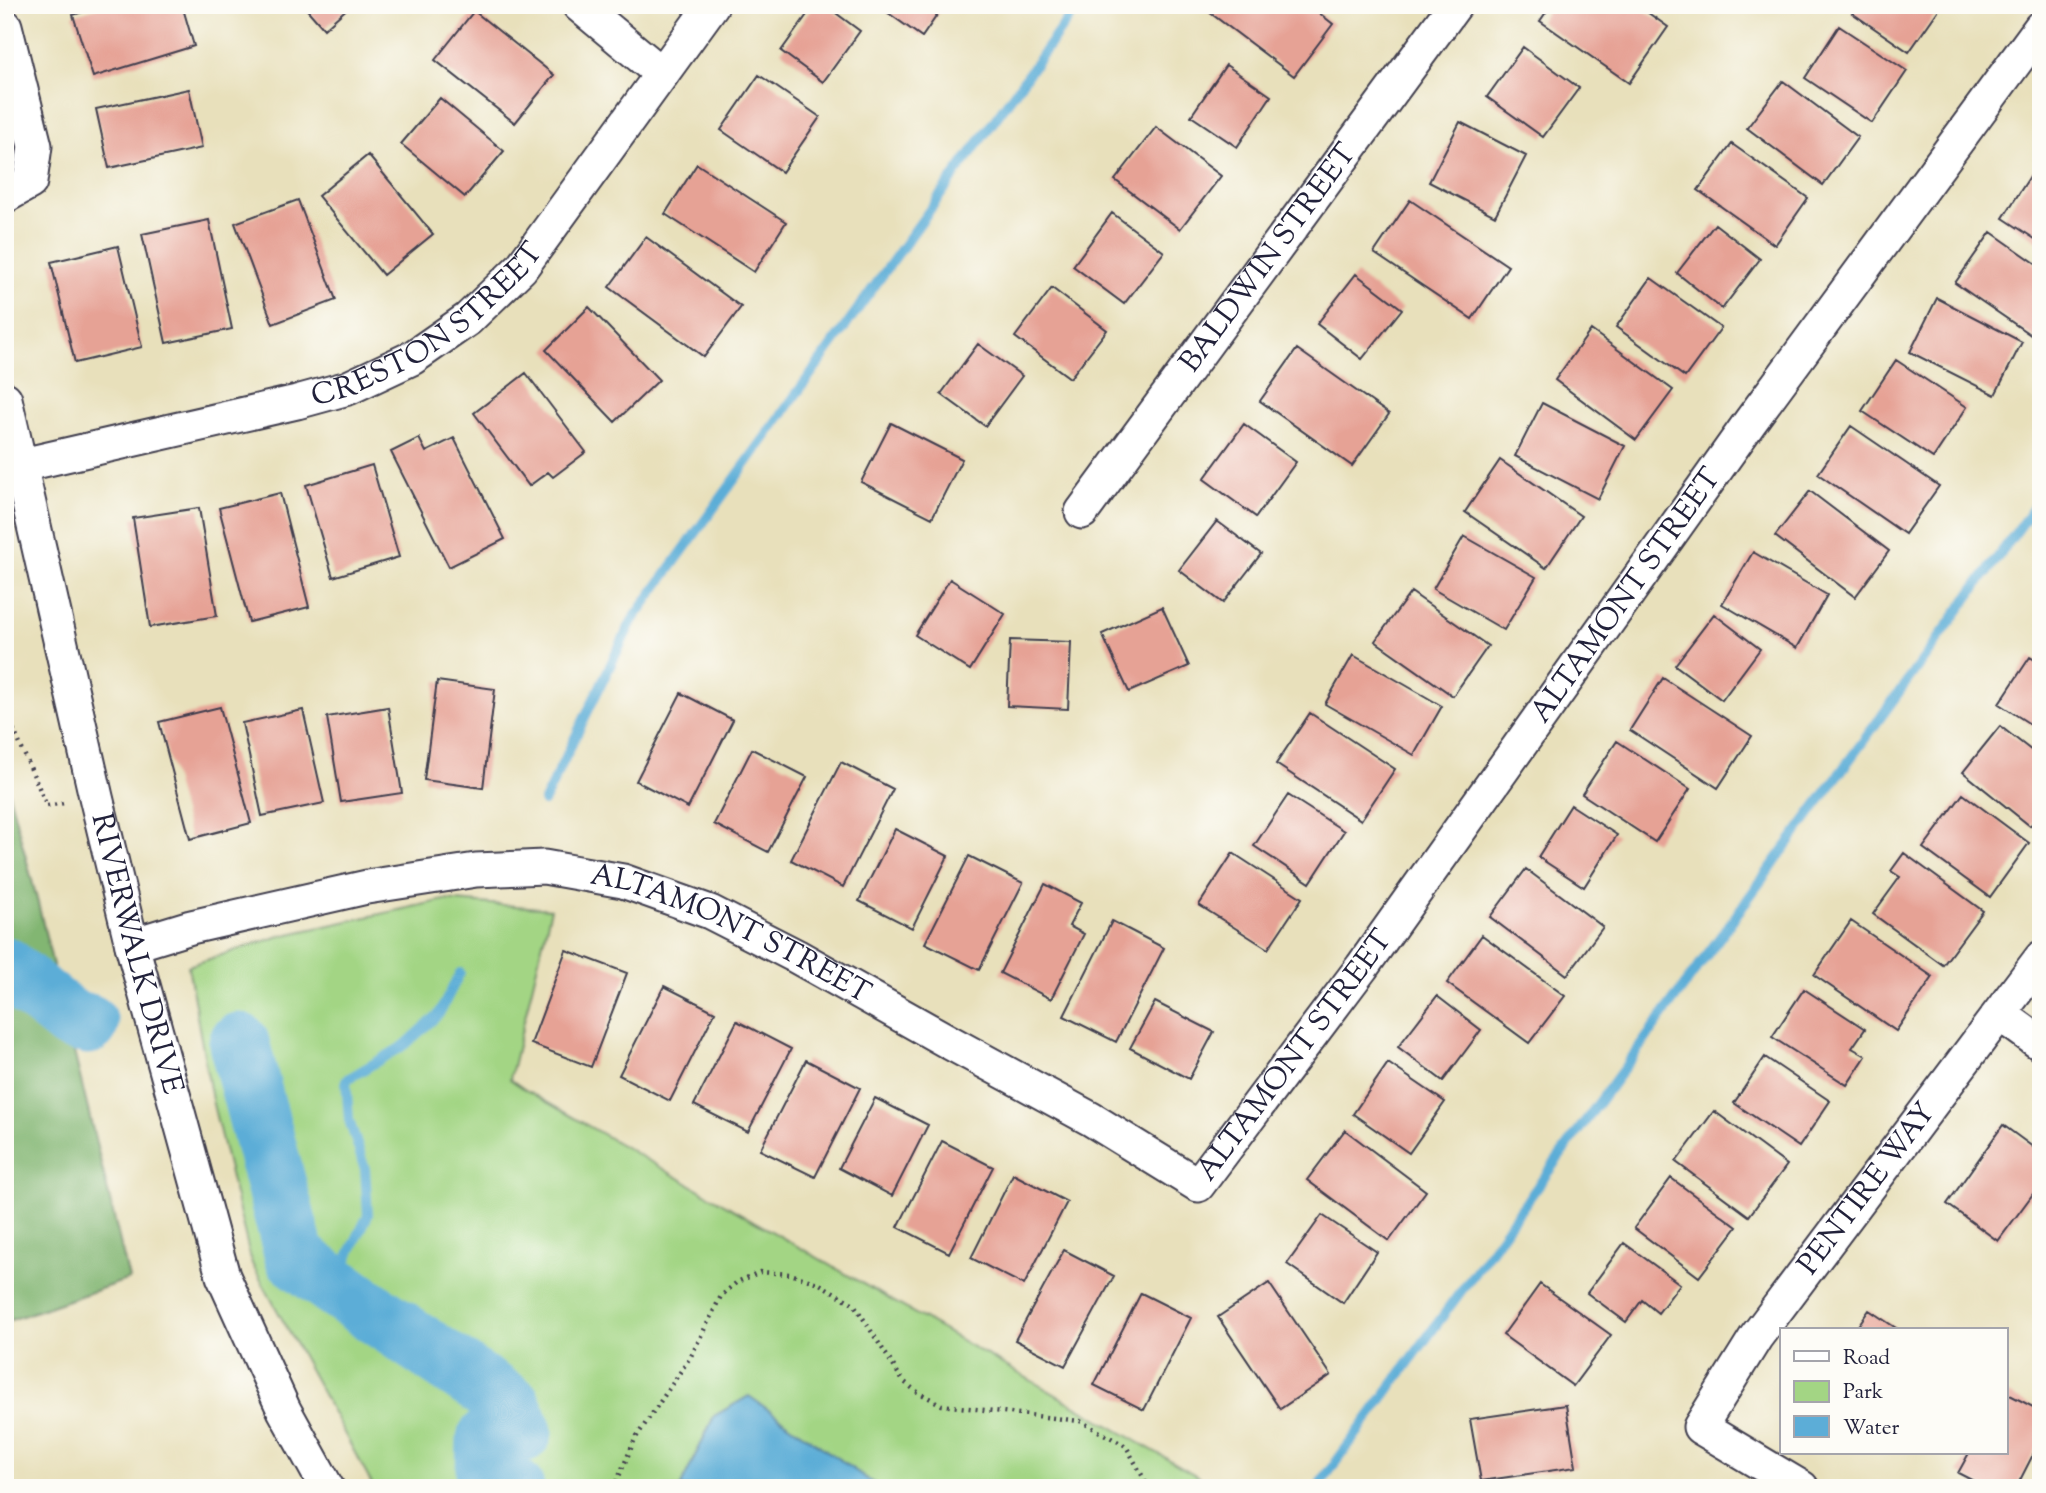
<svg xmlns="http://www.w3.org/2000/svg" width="2046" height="1493" font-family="'Sorts Mill Goudy',serif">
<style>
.green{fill:#a3d584;stroke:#627c60;stroke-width:2}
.forest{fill:#82b672;stroke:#526c56;stroke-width:2}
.water{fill:#5cadd7;stroke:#3f6889;stroke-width:2}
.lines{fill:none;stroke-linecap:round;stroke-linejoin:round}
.stream{stroke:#5cadd7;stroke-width:10}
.river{stroke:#5cadd7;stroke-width:61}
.building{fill:#e6a295}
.minor-casing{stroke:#403e4e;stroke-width:37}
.path{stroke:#403e4e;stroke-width:4.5;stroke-dasharray:2 5;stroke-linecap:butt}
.minor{stroke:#fff;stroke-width:33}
.labels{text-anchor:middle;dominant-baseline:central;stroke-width:7;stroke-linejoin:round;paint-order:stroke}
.street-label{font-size:30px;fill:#22223b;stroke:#fdfcf7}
</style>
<rect width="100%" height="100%" fill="#fdfcf7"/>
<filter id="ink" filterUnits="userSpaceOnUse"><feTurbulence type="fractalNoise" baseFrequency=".0143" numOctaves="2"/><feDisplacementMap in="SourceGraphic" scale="14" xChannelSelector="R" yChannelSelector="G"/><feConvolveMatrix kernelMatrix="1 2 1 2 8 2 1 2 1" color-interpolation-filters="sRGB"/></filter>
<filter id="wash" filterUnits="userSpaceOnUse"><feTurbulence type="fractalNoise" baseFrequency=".00686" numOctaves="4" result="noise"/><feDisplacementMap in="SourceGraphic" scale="28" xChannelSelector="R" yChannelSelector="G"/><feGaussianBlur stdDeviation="1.57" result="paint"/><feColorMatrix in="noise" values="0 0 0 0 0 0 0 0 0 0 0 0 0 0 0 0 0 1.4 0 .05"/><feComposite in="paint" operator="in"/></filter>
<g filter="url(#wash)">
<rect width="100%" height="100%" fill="#e8e0bb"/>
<path class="green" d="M444,900L551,909L510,1079L524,1089L1218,1488H374L252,1264L212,1100L188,966L280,936Z"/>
<path class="forest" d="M5,779L38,903L129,1279L5,1322Z"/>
<path class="water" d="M749,1396L880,1488H680L714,1416Z"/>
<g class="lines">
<path class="stream" d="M544,801L632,621L1078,5
M334,1286L368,1215L365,1169L349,1120L346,1080L405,1045L439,1014L460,973
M1317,1488L2041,498"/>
<path class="river" d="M5,967L71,1020L88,1024
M239,1043L295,1257L334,1286L511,1405L522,1432L487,1439L486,1473L514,1488"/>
</g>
<g id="blocks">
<path class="building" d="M105,5H182L194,46L93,77L73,15Z
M303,5H351L324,29Z
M814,5H825L860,31L823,82L781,51Z
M877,5H944L922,37Z
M1214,5H1309L1333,24L1294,76L1209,12Z
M1551,5H1637L1668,27L1629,83L1540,21Z
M1857,5H1942L1909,52L1852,13Z
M474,11L554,75L515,123L435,60Z
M1839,26L1907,71L1872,123L1805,78Z
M1523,47L1579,88L1543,137L1487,97Z
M1226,65L1271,96L1237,147L1191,116Z
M759,75L820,117L782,172L721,130Z
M1783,81L1858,137L1823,185L1747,128Z
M189,89L202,148L109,168L96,109Z
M440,98L504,151L465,197L401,144Z
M1460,122L1526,156L1495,216L1429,182Z
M1156,127L1221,176L1180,229L1115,180Z
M1732,144L1808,198L1775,245L1698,190Z
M368,155L433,234L383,275L318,196Z
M697,164L786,222L754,272L665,214Z
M2034,170L2041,174V243L2003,218Z
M298,200L336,300L273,324L235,223Z
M1410,200L1508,266L1472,319L1374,253Z
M1112,213L1164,252L1124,304L1073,266Z
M209,220L232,329L166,343L142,234Z
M1715,224L1760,259L1722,309L1677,273Z
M1991,232L2041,267V342L1955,283Z
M646,237L741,307L704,357L609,287Z
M118,246L142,347L75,363L51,262Z
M1356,274L1402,309L1362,359L1317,324Z
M1651,278L1721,328L1685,377L1616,327Z
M1052,288L1107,330L1070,378L1015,337Z
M1937,298L2022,342L1995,395L1910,352Z
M589,307L659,380L615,422L546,350Z
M1591,330L1673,390L1636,440L1555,380Z
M978,344L1022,376L985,426L941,394Z
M1297,349L1389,414L1352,466L1260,401Z
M1896,360L1967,407L1933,458L1862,411Z
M526,373L586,452L553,477L548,472L529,486L474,413Z
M1542,403L1625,446L1598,499L1515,456Z
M891,423L962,459L932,518L861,482Z
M1244,424L1296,462L1256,517L1204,479Z
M1851,426L1939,486L1905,534L1818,474Z
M419,438L426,452L454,438L505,539L449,567L391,452Z
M1500,460L1581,516L1546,568L1465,512Z
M372,465L399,557L333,577L306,485Z
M1810,491L1889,551L1855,597L1775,536Z
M280,493L309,607L249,622L219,508Z
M199,508L217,616L150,627L133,518Z
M1217,521L1261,554L1223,603L1179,570Z
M1464,536L1536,577L1504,630L1433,589Z
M1753,552L1827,595L1797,648L1722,604Z
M950,579L1005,614L970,670L915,635Z
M1411,592L1488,646L1453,696L1375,641Z
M1162,607L1189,666L1129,692L1102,634Z
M1714,614L1760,649L1722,700L1675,665Z
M1010,640L1071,642L1068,709L1007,706Z
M1353,655L1442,706L1414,755L1325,704Z
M2030,657L2041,664V731L1999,704Z
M1663,678L1752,736L1718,788L1630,730Z
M437,681L495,689L483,788L424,780Z
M681,693L733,720L688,808L636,781Z
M220,707L251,823L190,839L159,722Z
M388,707L402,793L341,802L327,717Z
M303,710L324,803L262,816L242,723Z
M1310,713L1395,769L1361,820L1276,764Z
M2000,726L2041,758V812L2030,826L1963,772Z
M1617,741L1690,789L1655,842L1582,794Z
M752,749L807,777L768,852L714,824Z
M841,762L893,789L843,887L791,860Z
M1963,794L2029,843L1990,897L1923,848Z
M1288,795L1344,831L1310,883L1254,846Z
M1571,805L1617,835L1584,887L1538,857Z
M895,829L948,856L912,928L859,901Z
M1233,853L1302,898L1268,949L1199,905Z
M1904,853L1983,911L1943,965L1873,914L1900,877L1891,871Z
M969,856L1023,883L979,970L925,943Z
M1526,869L1603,927L1567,975L1490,917Z
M1045,884L1081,903L1069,926L1084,934L1051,999L1000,973Z
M1112,921L1164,948L1116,1042L1064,1016Z
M1851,921L1933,977L1896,1031L1814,975Z
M1482,935L1565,996L1529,1043L1447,983Z
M566,950L627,973L591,1067L531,1044Z
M664,986L715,1012L670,1101L619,1075Z
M1804,989L1865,1029L1852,1048L1866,1056L1847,1085L1772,1037Z
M1437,996L1481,1030L1443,1081L1398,1047Z
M1155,1002L1214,1032L1189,1079L1130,1048Z
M737,1021L791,1049L748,1132L694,1105Z
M1765,1057L1830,1101L1799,1147L1734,1103Z
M806,1060L860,1088L815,1177L760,1150Z
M1388,1063L1445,1102L1409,1153L1353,1114Z
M875,1098L928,1125L892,1196L839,1168Z
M1714,1111L1787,1165L1749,1216L1676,1162Z
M2003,1125L2041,1153V1183L1998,1241L1947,1204Z
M1345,1130L1426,1191L1389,1241L1307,1180Z
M942,1141L993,1167L949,1253L898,1227Z
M1013,1174L1067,1202L1024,1285L971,1258Z
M1671,1178L1737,1227L1699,1277L1634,1228Z
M1322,1215L1377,1252L1343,1303L1287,1264Z
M1624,1243L1680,1284L1658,1313L1642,1300L1626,1322L1587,1293Z
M1064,1250L1114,1276L1065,1366L1015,1340Z
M1269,1283L1331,1375L1280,1409L1218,1317Z
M1540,1284L1611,1335L1573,1386L1503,1335Z
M1141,1293L1191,1318L1144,1410L1094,1385Z
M1869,1310L1899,1330H1855Z
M2006,1393L2041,1411V1439L2016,1488H1987L1958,1473L1969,1453H2006Z
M1566,1405L1576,1467L1481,1481L1470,1419Z"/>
</g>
</g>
<g filter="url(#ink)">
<use href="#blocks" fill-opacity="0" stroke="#403e4e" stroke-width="2"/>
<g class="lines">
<g class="minor-casing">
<g id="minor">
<path d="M579,5L662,74"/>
<path d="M5,26L35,146L30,182L5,196"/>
<path id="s1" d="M5,399L96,797L132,945L223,1276L284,1410L327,1488"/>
<path id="s2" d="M22,465L297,402L348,388L412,358L468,319L521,268L712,5"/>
<path id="s3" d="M1082,512L1455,5"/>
<path id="s4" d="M132,945L191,927L367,887L476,870L544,867L623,881L710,912L796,956L949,1042L1091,1119L1198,1185L1362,967L1750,422L2041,27"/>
<path d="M2000,1014L2041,1044"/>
<path id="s5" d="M1802,1488L1700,1427L1756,1337L2041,958"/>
</g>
</g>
<path class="path" d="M5,710L47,806L64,803
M614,1488L635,1439L691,1356L721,1296L737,1282L760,1272L790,1274L818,1283L854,1304L903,1381L916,1391L942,1405L1080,1421L1126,1446L1149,1488"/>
<use href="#minor" class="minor"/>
</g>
</g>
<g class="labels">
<g class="street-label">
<text stroke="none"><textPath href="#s3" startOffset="315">BALDWIN STREET</textPath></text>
<text stroke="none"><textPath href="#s2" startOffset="436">CRESTON STREET</textPath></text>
<text stroke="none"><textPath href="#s4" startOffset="1881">ALTAMONT STREET</textPath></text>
<text stroke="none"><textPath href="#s4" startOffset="620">ALTAMONT STREET</textPath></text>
<text stroke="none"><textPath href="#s1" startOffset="570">RIVERWALK DRIVE</textPath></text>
<text stroke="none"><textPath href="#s4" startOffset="1314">ALTAMONT STREET</textPath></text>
<text stroke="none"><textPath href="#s5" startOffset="410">PENTIRE WAY</textPath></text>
</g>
</g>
<rect width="2046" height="1493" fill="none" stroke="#fdfcf7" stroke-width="28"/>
<rect x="1780" y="1328" width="228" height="126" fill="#fdfcf7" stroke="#a5a5ac" stroke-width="2"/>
<rect x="1794" y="1351" width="35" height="10" fill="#ffffff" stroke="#a5a5ac" stroke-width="2"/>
<text x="1843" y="1364" font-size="21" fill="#22223b">Road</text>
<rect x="1794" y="1381" width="35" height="21" fill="#a3d584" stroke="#a5a5ac" stroke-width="2"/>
<text x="1843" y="1398" font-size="21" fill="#22223b">Park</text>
<rect x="1794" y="1416" width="35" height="21" fill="#5cadd7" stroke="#a5a5ac" stroke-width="2"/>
<text x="1843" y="1434" font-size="21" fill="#22223b">Water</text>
</svg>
